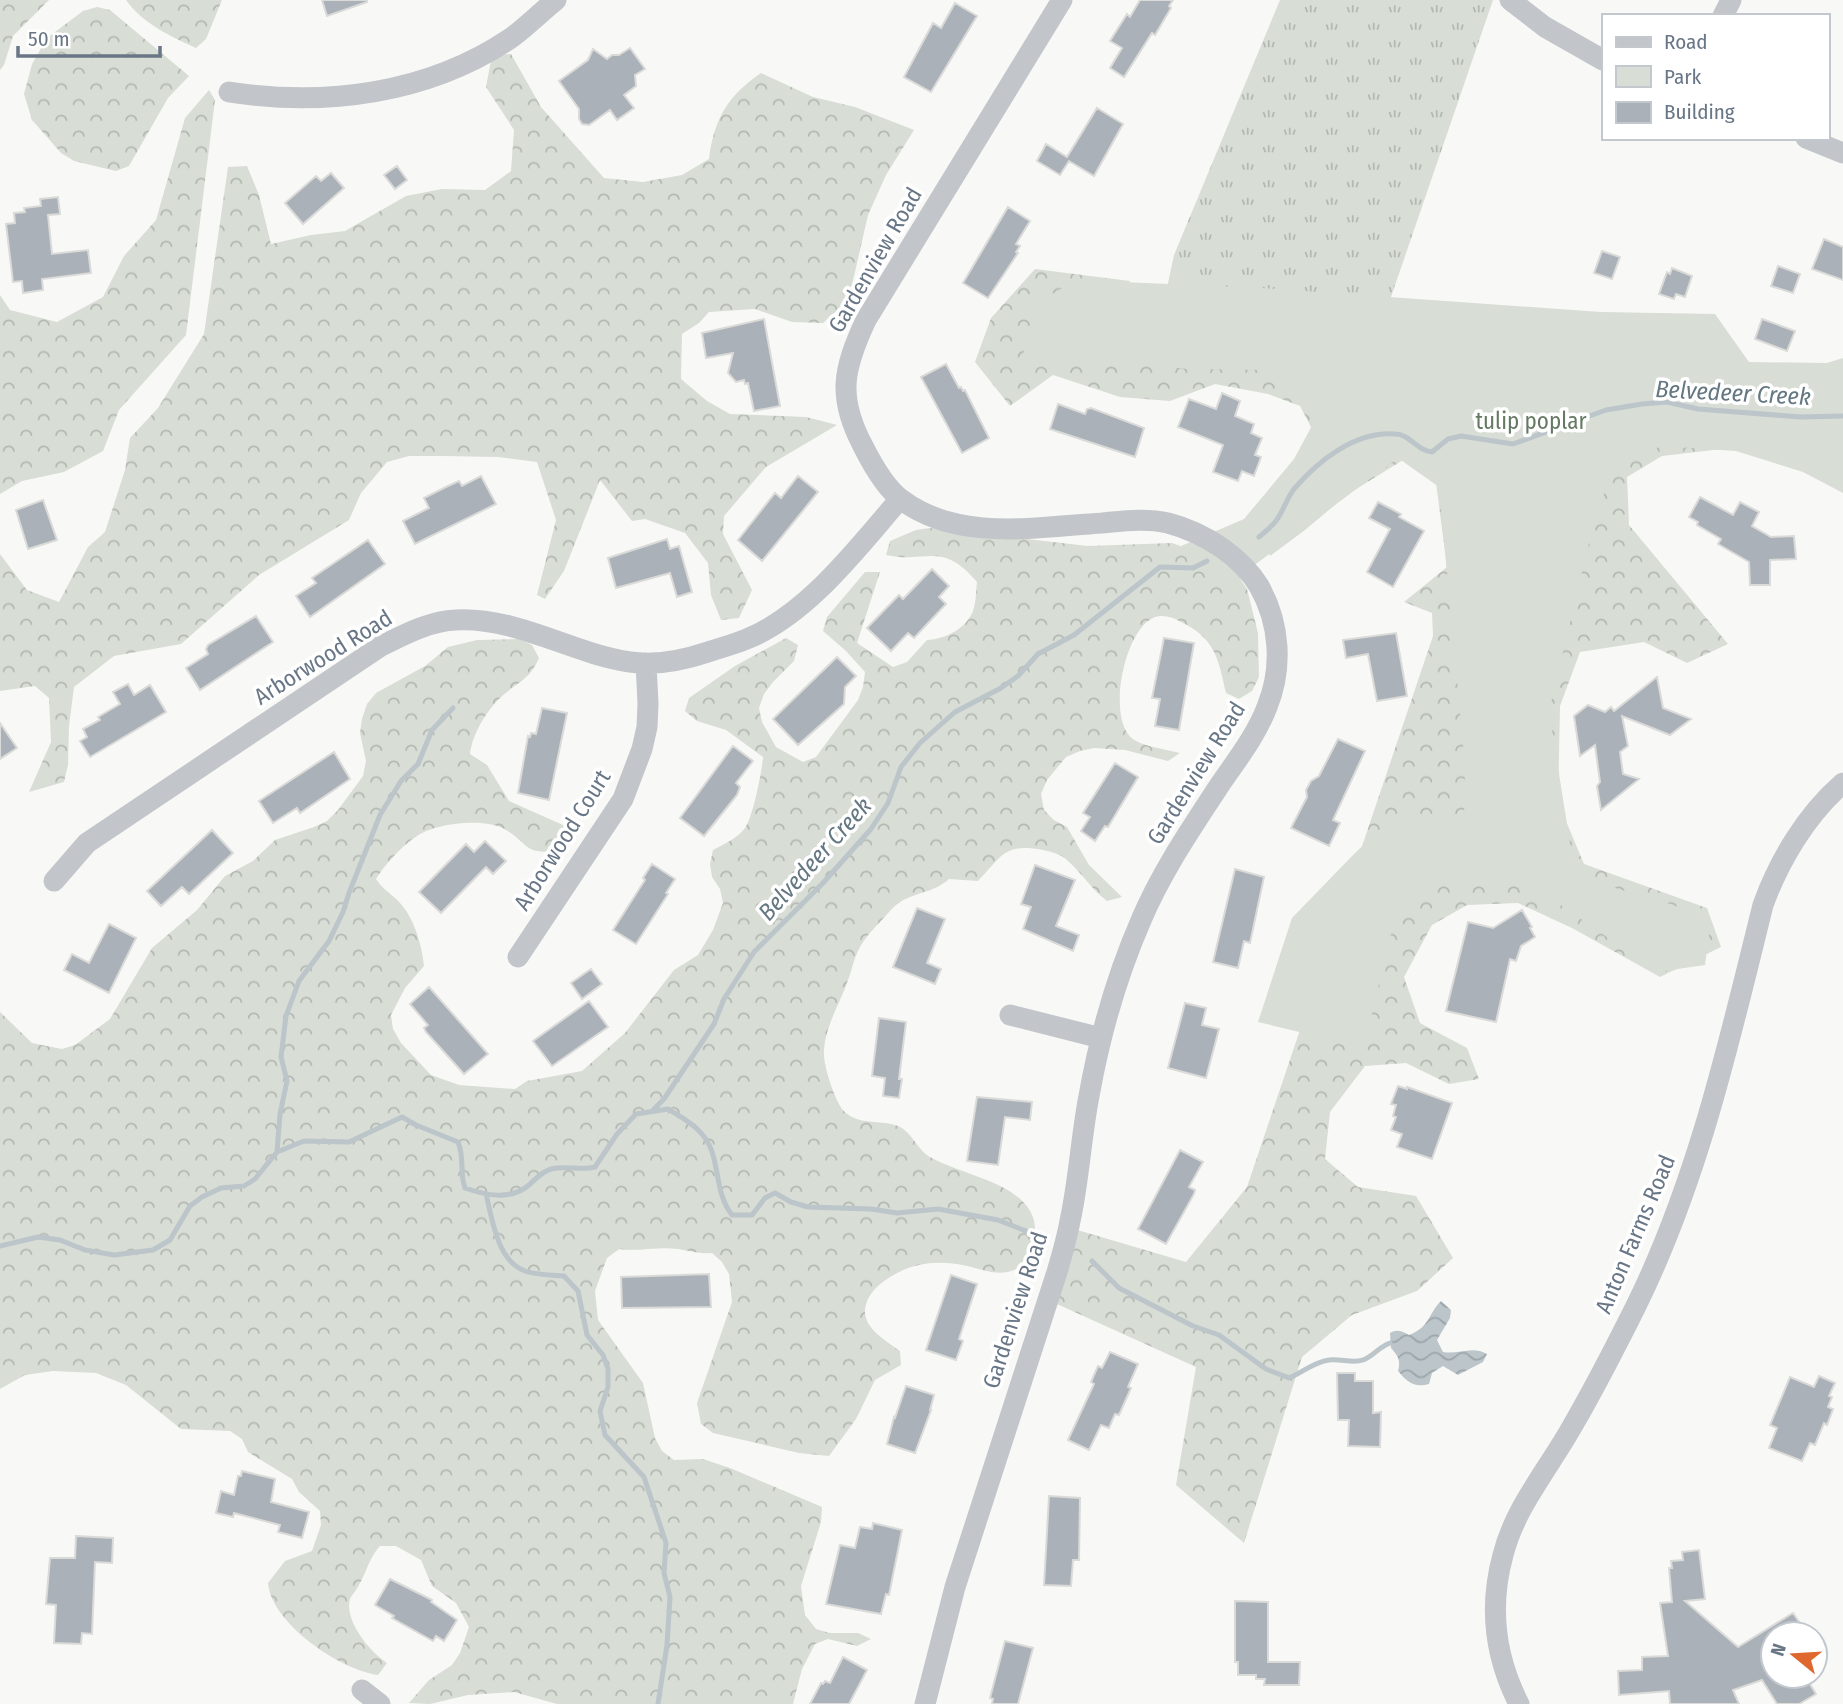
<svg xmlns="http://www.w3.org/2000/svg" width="1843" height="1704" font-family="'Fira Sans Condensed',sans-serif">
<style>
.grass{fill:url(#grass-tufts)}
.forest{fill:url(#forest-crowns)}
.green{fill:#d8ddd5}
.water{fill:url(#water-waves)}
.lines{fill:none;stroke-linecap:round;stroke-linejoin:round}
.stream{stroke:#bbc5ca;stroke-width:5}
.building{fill:#aab1b8;stroke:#dadad8;stroke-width:2}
.minor{stroke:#c2c5c9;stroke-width:21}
.labels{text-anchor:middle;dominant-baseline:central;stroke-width:7;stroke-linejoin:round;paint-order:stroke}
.street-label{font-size:23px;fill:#687686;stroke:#fff}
.park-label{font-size:23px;fill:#657963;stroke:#fff}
.water-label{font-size:24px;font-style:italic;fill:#647782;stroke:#fff}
</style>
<defs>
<pattern id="grass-tufts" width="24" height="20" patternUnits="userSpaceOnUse" patternTransform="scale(1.75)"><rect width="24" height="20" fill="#d8ddd5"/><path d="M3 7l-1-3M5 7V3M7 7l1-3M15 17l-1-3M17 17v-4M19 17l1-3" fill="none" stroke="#b3b8b2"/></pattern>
<pattern id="forest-crowns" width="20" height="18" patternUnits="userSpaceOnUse" patternTransform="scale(1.75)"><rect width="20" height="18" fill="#d8ddd5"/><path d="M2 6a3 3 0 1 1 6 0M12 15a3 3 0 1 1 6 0" fill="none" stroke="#b3b8b2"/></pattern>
<pattern id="water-waves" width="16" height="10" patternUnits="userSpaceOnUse" patternTransform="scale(1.75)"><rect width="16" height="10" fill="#bbc5ca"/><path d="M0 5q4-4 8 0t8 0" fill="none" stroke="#9ca5aa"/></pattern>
</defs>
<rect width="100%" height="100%" fill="#f8f9f6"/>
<path class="grass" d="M1280,0H1493L1391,297L1164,302L1174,255Z"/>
<path class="forest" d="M0,0H49L13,36L4,65L0,70Z
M126,0H222L206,39L196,48C170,36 143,24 126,0Z
M97,7L110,10L189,76L168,98L129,166L116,171L74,161L61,153L32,120L24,94L32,64L47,38L83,11Z
M511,54L541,107L604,178L643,182L682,175L709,159C714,120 727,96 761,73L813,97L855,107L914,130L886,175L868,215L852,285L842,306L823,323L792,322L755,309L709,312L699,323L682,334L681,379L707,401L730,414L806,417L837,425L766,467L724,516L723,534L752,590L739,618L721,620L711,595L708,563L685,533L645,519L632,521L600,480L564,571L545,599L537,595L556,520L537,462L498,457L441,456H409L387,462L361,493L349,520L259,575L181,644L114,656L74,687L69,726L68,765L64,782L29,792L51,742L49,698L35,686L0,691V554L27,590L59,602L88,547L105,532L125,470L130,438L158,408L204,334L228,167L247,166L259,195L271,244L311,235L345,231L406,196L442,189L485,190L511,171L514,130L486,87L492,55Z
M209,90L215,100L186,335L119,410L103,451L64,472L22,481L0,494V295L10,310L57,322L103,297L124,256L156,220L185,118Z
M1035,269L1130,281L1114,325L1756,445L1662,456L1627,477L1629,525L1728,644L1687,663L1644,642L1580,652L1560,706L1558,802L1584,864L1707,908L1721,947L1660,977L1572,928L1518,903L1467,905L1432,925L1404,977L1420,1023L1467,1048L1479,1079L1449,1084L1406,1063L1365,1066L1330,1112L1325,1159L1358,1187L1416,1196L1453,1258L1417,1291L1352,1315L1302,1357L1244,1543L1176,1485L1196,1367L1048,1300L1074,1229L1186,1262L1247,1187L1433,636L1432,613L1404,602L1447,567L1435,475L1408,457L1348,494L1305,530L1270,556L1259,522L1312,429L1300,406L1268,394L1215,384L1170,401L1120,397L1053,375L1010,406L975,362L991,318Z
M930,528L1088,546L1172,543L1200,553L1227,568L1239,577L1247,589L1258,633L1259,677L1252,691L1239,699L1226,693C1218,657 1215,638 1179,621C1172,617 1162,614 1153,618C1124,631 1106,719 1133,739C1142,746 1168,750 1180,753L1168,761L1125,750L1094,748L1080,751L1066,757L1047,780L1041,794L1044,810L1054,820L1067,827L1089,865L1122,897L1107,901C1091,889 1082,873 1068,861C1061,854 1052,852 1043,850C1004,843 1003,855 978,881L949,879C934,893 914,892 897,904C891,909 885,917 879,923C871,931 861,943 857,953C853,962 851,973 847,983C839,1005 824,1029 824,1053C823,1065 836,1105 845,1112C858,1125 879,1120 895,1125C912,1130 916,1149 930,1157C946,1166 967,1172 984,1179C1015,1191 1045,1209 1032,1247C1028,1260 1022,1268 1008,1272C994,1275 981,1269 967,1266C939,1260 914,1262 890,1277C881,1283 873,1289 868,1299C856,1324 882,1338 900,1351L901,1365L875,1380L856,1419L829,1456L799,1453L713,1433L701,1424L697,1403L732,1302L729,1274L722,1262L712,1253C697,1254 692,1251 678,1249C658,1246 639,1252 619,1249L607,1258L595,1291L598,1320L643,1383L655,1438L662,1451L674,1460L703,1459L730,1468L822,1507L821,1522L801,1586L805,1615L816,1629L830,1633H858L871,1639L857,1646L828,1639L815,1644L802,1669L793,1704H557L514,1692L468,1695L430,1704L409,1703L429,1680L452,1665L460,1653L469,1627L456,1603L432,1586L421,1560L396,1546H380C369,1558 367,1571 359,1585C357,1590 352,1594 350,1599C344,1621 370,1652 387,1663L378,1675C340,1670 271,1623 268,1583L285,1561L312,1551L321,1525L320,1511L299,1492L292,1479L248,1452L242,1439L230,1431L181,1429L126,1385L96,1373L53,1371L25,1375L0,1389V1012L32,1043L62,1049L75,1045L110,1019L152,948L197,910L225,876L253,861L275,840L314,827L327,821L338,810L363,776L366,761L360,733L362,719L367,704L376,693L425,666L448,647L477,640L520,639L532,645L539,658C529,682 513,684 497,701C484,715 472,736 470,754L487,765L509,801L563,825L567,838L558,851C522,854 531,845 506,830C486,817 436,823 417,836C401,847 386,863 376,879C384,891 391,893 400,903C414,918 422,945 424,966L405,988L391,1015L393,1029L401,1043L431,1075L459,1085L515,1089L527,1081L582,1071L625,1033L674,970L698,955L713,930L723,903L720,889L712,877L710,864L713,850C724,844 738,838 745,828C753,817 762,771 763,757L726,730L697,721L685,711L689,698L735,666L786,638L798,645L794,661L773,682L764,694L759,708L762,722L776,747L803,762L816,757L858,700L863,687L865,672L846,651L823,631L827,617L865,572H880L857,643L893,667L907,662L927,640C945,639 966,629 973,611C976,603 976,591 977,582C941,540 928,564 886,555L890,541L916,530Z"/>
<path class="green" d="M1075,280L1262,288L1601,312L1715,314L1749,362L1827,363L1843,358V493L1803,472L1736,451L1661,446L1612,470L1593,526L1549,711L1571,849L1601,884L1670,904L1711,919L1705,965L1657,972L1545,894L1494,880H1430L1387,940L1376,1000L1362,1047L1258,1022L1292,918L1354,854L1398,813L1464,819L1465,766L1439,487L1398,458L1225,587L1181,546L1244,519L1294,459L1314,422L1297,395L1269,370L1187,369L1098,359H1057L1021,364L1035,305Z"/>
<path class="water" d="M1441,1301L1451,1310L1450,1318L1437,1340L1443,1352C1458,1355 1472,1345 1487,1354L1483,1362L1458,1375L1443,1366L1432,1373L1429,1384C1414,1388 1407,1382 1398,1371C1401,1360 1398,1356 1391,1348L1390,1333C1397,1329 1402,1331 1409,1335C1430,1327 1428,1314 1441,1301Z"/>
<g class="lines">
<path class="stream" d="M1259,537C1266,531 1274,525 1278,518C1284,509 1287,498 1294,489C1318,461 1355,431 1395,434C1410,434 1417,451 1432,452L1448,439L1461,436L1513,444L1606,410L1642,404L1667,402L1698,409L1801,417L1843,416
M654,1109L664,1099L714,1024L724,999L754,952L823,883L871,829L888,803L901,767L920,743L955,712L1001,688L1018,676L1038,654L1074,635L1160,567L1193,568L1207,561
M277,1152L280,1114L287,1081L281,1057L286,1016L299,981L329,941L343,912L349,893L380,815L401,781L418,764L432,730L453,708
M486,1194C492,1218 497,1261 525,1271C536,1275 552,1275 564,1276L578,1291L587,1335L603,1355L608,1369V1387L600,1411L605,1435L644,1477L666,1543L664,1573L670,1597L667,1645L658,1704
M0,1246L38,1237L60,1240L85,1250L114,1255L153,1250L170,1240L190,1206L202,1197L221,1188L244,1186L255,1179L277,1152L304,1141L349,1142L402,1117L416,1125L458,1142C465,1158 459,1172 465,1188C485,1195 510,1201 529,1185C536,1179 541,1172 551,1169C566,1165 581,1171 595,1167L617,1134L636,1114L668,1109C679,1116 691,1122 700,1132C722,1153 712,1190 732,1215H752L765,1198L775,1193L791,1202L808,1207L871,1209L897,1213L938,1209L998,1220L1036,1235
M1092,1261L1119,1288L1193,1326L1219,1335L1266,1369L1289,1378C1303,1372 1314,1362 1329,1360C1340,1358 1352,1364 1363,1360C1374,1356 1377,1348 1390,1343"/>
</g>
<path class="building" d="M322,0H367V2L327,16Z
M1140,0H1173L1169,6L1171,8L1155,35L1152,33L1124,77L1110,68L1122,48L1110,41L1127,14L1130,17Z
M955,3L977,16L931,92L904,77L933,23L941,28Z
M630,48L645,69L635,75L636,86L624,95L634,108L617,120L610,110L589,125L582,124L579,119V109L559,81L588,60L593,49L607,59L612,55H619Z
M1097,108L1123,124L1094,176L1069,161L1060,175L1037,161L1046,144L1067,157Z
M397,166L407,180L395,189L384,175Z
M331,173L344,188L303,224L285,203L316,176L321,181Z
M58,197L60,214L48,215L52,254L88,250L91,273L42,279L43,290L23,293L22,281L13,282L6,224L15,223L14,213L25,212L24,208L41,206L40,199Z
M1008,207L1030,221L1016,244L1020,246L1016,252L1018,253L988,298L963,283Z
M1824,239L1843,247V280L1812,269Z
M1602,251L1620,257L1612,279L1594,273Z
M1778,266L1800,274L1793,293L1771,286Z
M1672,268L1692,276L1685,297L1676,294L1674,299L1659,294L1667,272L1670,274Z
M764,319L780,406L754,411L748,383L745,384L744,380L736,382L728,373L733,353L706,358L702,333Z
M1762,319L1795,331L1787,351L1755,339Z
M946,364L959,388L961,387L963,391L965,390L989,438L962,453L921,377Z
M1222,393L1240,401L1235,416L1254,424L1251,433L1262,438L1255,455L1261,457L1254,476L1242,471L1238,481L1213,472L1223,445L1178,427L1189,399L1216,409Z
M1058,404L1085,414L1087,409L1091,408L1144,428L1135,457L1050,429Z
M481,476L496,504L415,544L403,521L429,508L424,498L448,486L459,481L462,486Z
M798,476L818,492L762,561L738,540L775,493L781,498Z
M1700,497L1733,515L1740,502L1759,512L1752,526L1771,537L1794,536L1796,559L1770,560V585H1750L1749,562L1718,544L1721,539L1697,525L1698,522L1689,517Z
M43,500L57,540L28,549L16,510Z
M1378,502L1401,514L1399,517L1424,531L1393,587L1367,572L1390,529L1369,518Z
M667,539L670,549L679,546L692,592L677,597L670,573L616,588L608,558Z
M368,540L385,564L310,617L296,596L316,583L312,578Z
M932,569L949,586L939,597L946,604L914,638L908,633L891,651L867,628L899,595L903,599Z
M256,616L273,642L200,690L186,668L208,654L206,649L208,645Z
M1396,633L1407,696L1377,701L1368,654L1346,658L1343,640Z
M1164,638L1194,643L1179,730L1155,726L1160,699L1152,698Z
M837,657L856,676L845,687L844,704L798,745L773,719Z
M1657,677L1663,708L1691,719L1670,735L1622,716L1628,746L1620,752L1623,774L1639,779L1601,810L1597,786L1600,782L1595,745L1580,756L1574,716L1588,705L1605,712L1611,707L1614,711Z
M128,684L134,695L150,685L166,712L90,757L80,741L87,737L83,729L100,720L98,717L120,704L113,692Z
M542,708L567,713L549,800L518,793L528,736L530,737L531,733L536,734Z
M0,723L17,748L0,759Z
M1338,739L1365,751L1333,820L1340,823L1329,846L1291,828L1307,797L1306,790L1311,781L1319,776Z
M733,746L753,761L736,783L740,787L737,795L704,836L680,818Z
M334,752L350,779L300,813L297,808L273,823L259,801Z
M1115,763L1138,777L1108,827L1105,826L1095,841L1081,831L1090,817L1083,813Z
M212,830L233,853L189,894L182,887L161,906L147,891Z
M485,841L506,861L493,874L486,867L441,913L419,892L466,844L474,852Z
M652,864L675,879L666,893L668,894L636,944L613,930L645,880L643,878Z
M1035,865L1075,880L1056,926L1079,935L1073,951L1023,929L1031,907L1021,904Z
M1235,869L1264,877L1250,943L1244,941L1238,968L1213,962Z
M917,908L945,919L927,963L941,969L935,984L893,967Z
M1522,910L1532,927L1530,928L1535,937L1521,946L1516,961L1510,959L1496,1022L1446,1011L1468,922L1493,928Z
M109,924L136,938L109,993L64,970L72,954L89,963Z
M591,969L602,984L582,999L571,983Z
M429,987L488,1054L464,1074L426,1032L424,1028L428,1025L410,1004Z
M589,1001L608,1027L552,1066L533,1041Z
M1185,1003L1206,1008L1202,1025L1219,1029L1206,1078L1168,1068Z
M879,1018L906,1022L899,1079H902L899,1098L883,1096L885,1078L872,1076Z
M1398,1086L1407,1089V1087L1452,1103L1432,1159L1397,1147L1402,1134L1391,1130L1396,1117L1393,1116L1396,1105L1391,1104Z
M977,1097L1032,1102L1030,1120L1005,1117L998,1165L967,1161Z
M1180,1150L1203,1162L1189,1187L1195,1190L1194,1194L1166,1244L1138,1229Z
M709,1274L711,1307L622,1308L621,1277Z
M951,1275L977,1284L959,1339L963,1341L956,1360L926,1350Z
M1110,1352L1138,1364L1128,1387L1131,1388L1119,1415L1115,1414L1109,1428L1101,1425L1089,1450L1068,1440L1094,1384L1091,1382L1098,1366L1102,1368Z
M1337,1373H1355V1381H1373V1413L1381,1412L1380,1447L1348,1446L1349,1420H1338Z
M1819,1376L1835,1383L1829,1396L1832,1397L1828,1407L1833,1409L1827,1425L1824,1423L1815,1445L1810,1443L1802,1461L1769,1448L1777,1428L1770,1425L1790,1377L1814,1387Z
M906,1386L934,1395L930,1410H931L915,1453L887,1444L894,1417L895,1418Z
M242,1471L275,1479L271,1502L309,1512L302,1538L278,1532L280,1525L234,1513L233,1517L216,1513L221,1491L234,1495L238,1476H241Z
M1049,1496L1080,1498L1079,1560H1073L1071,1586L1044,1585Z
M873,1523L902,1530L889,1595L886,1594L881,1614L826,1604L840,1545L855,1548L860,1527L872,1529Z
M76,1536L113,1538L112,1563L95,1562L92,1634L82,1633L81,1644L54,1643L56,1605L46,1604L50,1558H75Z
M1699,1550L1705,1599L1685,1601L1738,1647L1793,1613L1804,1629L1795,1634H1773V1676H1805L1816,1694L1799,1704H1777L1762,1680L1733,1690L1739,1704H1670L1669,1691L1619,1695L1618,1671L1642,1670V1657L1668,1656L1660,1603L1672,1602L1669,1568H1672L1671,1561L1683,1560L1682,1552Z
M390,1579L432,1600L431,1602L457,1620L444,1641L436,1636L433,1641L392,1618L394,1616L375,1605Z
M1235,1601L1268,1602V1662H1300L1299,1685H1264L1265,1679H1256V1675H1238V1662H1235Z
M1005,1641L1033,1648L1018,1704H992L993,1699L990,1698Z
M843,1657L867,1670L849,1704H810L821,1683L823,1684L825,1681L830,1683Z"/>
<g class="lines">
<path class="minor" d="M1510,0L1545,27L1603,60
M1723,16L1731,0
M229,92C325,107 428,94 511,38C526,27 541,12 556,0
M1806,138L1843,153
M54,881L87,843L381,646C404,635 429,621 456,620C518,617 570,653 630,662C656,666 684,660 708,652C722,647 736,644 749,638C809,613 858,547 900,499
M518,957L623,799L642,749L647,727L648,704L646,663
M1010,1015L1101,1038
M362,1690L380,1704
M925,1704L955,1587L1057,1272C1062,1255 1067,1238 1070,1221C1079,1180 1081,1137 1089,1096C1100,1034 1117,975 1142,918C1162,871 1191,829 1219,786C1236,761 1256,736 1267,707C1283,668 1280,623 1259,586C1250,571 1236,558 1222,548C1206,537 1187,528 1168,523C1146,518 1124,521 1102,523C1037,527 958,542 902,500C885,488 872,464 863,446C837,397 843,369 866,320L1062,0
M1519,1704C1495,1657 1489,1606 1503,1555C1515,1507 1549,1468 1573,1425C1595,1387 1615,1348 1635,1308C1698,1181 1729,1042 1763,905C1779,861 1806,815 1843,783"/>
</g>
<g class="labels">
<g class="street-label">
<text transform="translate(875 260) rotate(-60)">Gardenview Road</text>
<text transform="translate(323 657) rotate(-32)">Arborwood Road</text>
<text transform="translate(1196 773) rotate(-58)">Gardenview Road</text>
<text transform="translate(562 840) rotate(-58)">Arborwood Court</text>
<text transform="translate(1635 1234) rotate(-67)">Anton Farms Road</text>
<text transform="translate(1015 1310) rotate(-72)">Gardenview Road</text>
</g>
<g class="park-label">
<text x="1531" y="421">tulip poplar</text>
</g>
<g class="water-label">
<text transform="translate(1733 393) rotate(3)">Belvedeer Creek</text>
<text transform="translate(815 859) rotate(-48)">Belvedeer Creek</text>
</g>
</g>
<rect x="1602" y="14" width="228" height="126" fill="#ffffff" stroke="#c3c8cf" stroke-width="2"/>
<rect x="1616" y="37" width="35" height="10" fill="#c2c5c9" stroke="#c3c8cf" stroke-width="2"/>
<text x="1664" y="49" font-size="21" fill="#687686">Road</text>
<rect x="1616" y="66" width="35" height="21" fill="#d8ddd5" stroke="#c3c8cf" stroke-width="2"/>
<text x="1664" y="84" font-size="21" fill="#687686">Park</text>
<rect x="1616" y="102" width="35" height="21" fill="#aab1b8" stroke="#c3c8cf" stroke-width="2"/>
<text x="1664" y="119" font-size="21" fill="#687686">Building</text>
<g transform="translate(1794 1655) rotate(288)"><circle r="33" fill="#ffffff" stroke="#c3c8cf" stroke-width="2"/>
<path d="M0-5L12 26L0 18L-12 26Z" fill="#df682f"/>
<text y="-10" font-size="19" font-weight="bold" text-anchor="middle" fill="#687686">N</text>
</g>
<path d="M18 46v10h142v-10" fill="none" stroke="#687686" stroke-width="3.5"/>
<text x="28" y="46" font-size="21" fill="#687686" stroke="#ffffff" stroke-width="5" paint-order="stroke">50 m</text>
</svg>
